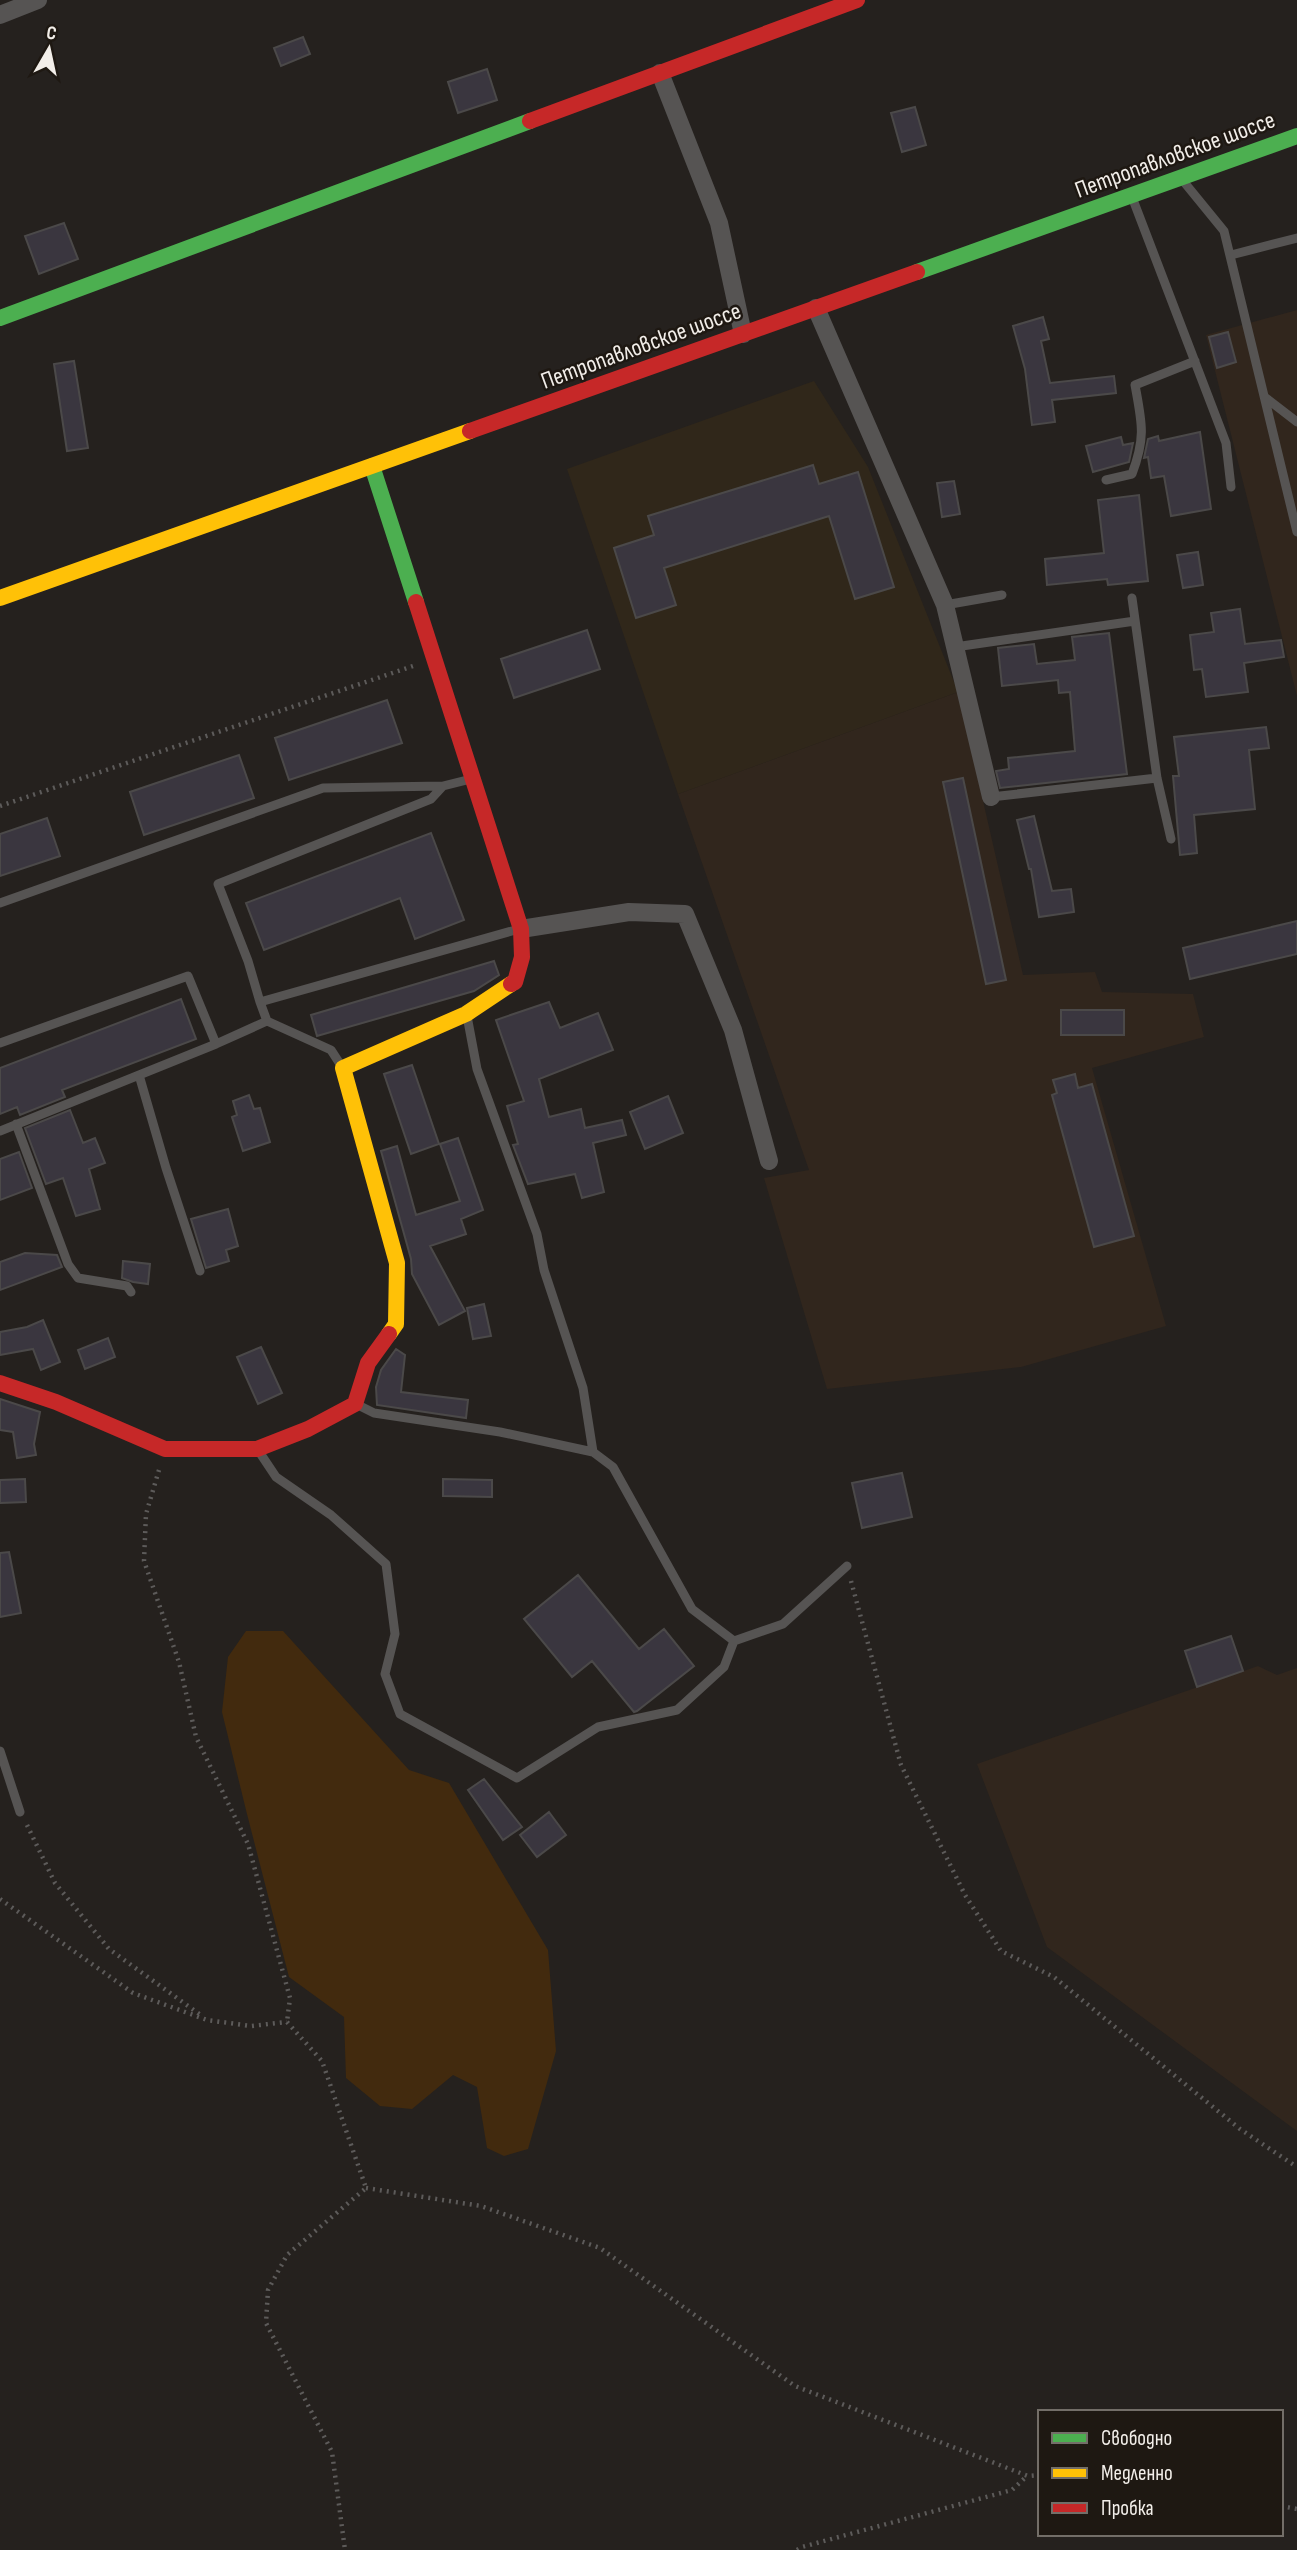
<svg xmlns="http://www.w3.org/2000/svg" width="1297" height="2550" font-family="'Sofia Sans Condensed',sans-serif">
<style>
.built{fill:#31261d}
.education{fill:#30271a}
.green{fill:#422a0e}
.building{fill:#3a363f;stroke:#4b4949;stroke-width:2}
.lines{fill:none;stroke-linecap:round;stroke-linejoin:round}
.path{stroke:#5d5b5a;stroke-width:4.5;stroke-dasharray:2 5;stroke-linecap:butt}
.lane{stroke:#565453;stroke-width:9}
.street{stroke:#565453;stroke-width:18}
.fast{stroke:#4caf50;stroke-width:16}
.slow{stroke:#ffc107;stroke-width:16}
.jam{stroke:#c62828;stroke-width:16}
.labels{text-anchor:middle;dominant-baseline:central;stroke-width:5;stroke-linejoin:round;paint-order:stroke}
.street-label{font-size:24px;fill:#f2eee9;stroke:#1e1812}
</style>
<rect width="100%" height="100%" fill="#25211e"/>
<path class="built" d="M1297,310V696L1206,335Z
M958,692L1023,975L1095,972L1102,992L1193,994L1204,1037L1092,1068L1166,1326L1021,1367L827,1389L764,1178L809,1170L678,794Z
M1258,1666L1277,1675L1297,1668V2131L1047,1947L977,1764Z"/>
<path class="education" d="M814,381L868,467L958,692L678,794L567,469Z"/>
<path class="green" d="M246,1631H283L409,1770L449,1783L548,1950L556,2051L528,2149L504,2156L487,2148L477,2087L453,2075L412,2109L380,2106L346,2078L344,2017L289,1977L247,1814L222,1712L228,1657Z"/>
<path class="building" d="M303,37L310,54L281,66L274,48Z
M487,69L497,100L458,113L448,82Z
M915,107L926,145L902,152L891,113Z
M64,223L78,259L39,274L25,236Z
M1043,317L1049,339L1041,341L1050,383L1114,376L1116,393L1052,400L1055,422L1032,425L1025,369L1013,326Z
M1228,332L1236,362L1217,368L1209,337Z
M74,361L88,448L67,451L54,364Z
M1200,432L1211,509L1171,516L1164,476L1151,478L1148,457L1144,458L1148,439L1158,436L1159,441Z
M1121,437L1123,445L1133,443L1129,462L1093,472L1086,446Z
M813,465L819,484L858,472L894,587L855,599L829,516L664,568L676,605L636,618L614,548L654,535L648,516Z
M954,481L960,514L942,517L937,483Z
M1139,495L1148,581L1108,585L1107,579L1047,585L1045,559L1104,553L1098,500Z
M1198,552L1203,585L1183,588L1177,555Z
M1240,609L1245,644L1281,640L1284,657L1244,663L1248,692L1206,697L1202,669L1194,670L1190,635L1214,632L1211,613Z
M587,630L600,669L514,698L501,659Z
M1109,633L1127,774L1000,788L996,771L1009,769L1008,758L1075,751L1070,692L1059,693L1058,680L1002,686L998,648L1034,644L1037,664L1075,660L1072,637Z
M387,700L402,743L289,780L275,738Z
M1266,727L1269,748L1249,750L1255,809L1194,815L1197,853L1180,855L1173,776H1179L1174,737Z
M239,755L254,798L144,835L130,792Z
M963,778L1006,980L986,984L943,782Z
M1034,816L1052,891L1071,889L1074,912L1039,917L1031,869H1029L1017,820Z
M47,818L60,856L0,876V834Z
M431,833L464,920L415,939L400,898L264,950L246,903Z
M1297,921V954L1190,979L1183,948Z
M494,961L499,975L474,991L317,1036L311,1015Z
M181,999L196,1039L62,1090L65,1097L20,1115L17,1107L0,1114V1068Z
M549,1002L560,1028L598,1013L613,1050L539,1079L549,1117L581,1109L585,1128L622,1120L626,1135L593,1143L604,1192L582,1198L575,1174L528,1184L513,1145L518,1144L507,1106L524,1101L496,1020Z
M1061,1010H1124V1035H1061Z
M412,1065L439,1144L411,1154L384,1074Z
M1075,1074L1078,1088L1092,1084L1134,1236L1094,1247L1052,1095L1057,1093L1053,1080Z
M249,1095L254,1109L260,1108L270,1142L243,1151L232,1117L237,1115L233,1101Z
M668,1096L683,1133L645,1149L630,1112Z
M70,1110L83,1143L95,1138L105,1163L89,1169L100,1209L76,1216L63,1178L46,1184L25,1128Z
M458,1138L483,1210L461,1219L466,1234L430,1246L465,1311L439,1325L412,1274L411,1259L381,1151L397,1146L416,1215L460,1201L440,1144Z
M19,1152L32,1188L0,1200V1159Z
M228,1209L238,1246L226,1250L229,1261L206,1268L191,1219Z
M25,1253L57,1255L62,1267L0,1290V1262Z
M123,1261L150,1264L148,1284L133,1282L122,1278Z
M484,1304L491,1336L473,1339L467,1308Z
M43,1320L60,1362L41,1370L33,1349L0,1355V1332L27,1327Z
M108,1338L115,1357L85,1369L78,1350Z
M261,1347L282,1393L258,1404L237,1357Z
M396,1349L405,1355L401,1392L468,1400L466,1418L377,1405L376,1387L381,1370Z
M0,1399L40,1412L34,1444L36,1455L17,1458L13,1432L0,1430Z
M902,1473L912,1517L862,1528L852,1483Z
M25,1479L26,1502L0,1503V1480Z
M443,1479L492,1480V1497L443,1496Z
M9,1552L21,1613L0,1617V1553Z
M578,1575L639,1649L664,1629L694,1666L637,1711L634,1712L592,1661L572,1677L524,1619Z
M1231,1636L1243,1671L1197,1687L1185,1651Z
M484,1779L522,1827L503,1840L468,1790Z
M549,1812L566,1835L537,1857L520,1835Z"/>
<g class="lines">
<path class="path" d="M0,806L413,666
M159,1470L146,1514L144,1561L179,1662L196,1737L248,1844L290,1998L287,2022
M851,1581L901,1765L965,1895L1001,1951L1054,1977L1240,2129L1297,2167
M27,1825L55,1883L109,1949L202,2016
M0,1899L133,1993L207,2020L251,2026L287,2022
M287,2022L322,2061L366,2188L287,2255L268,2290L266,2323L332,2452L345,2550
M366,2188L481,2206L600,2248L795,2386L1028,2476L1040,2475
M1281,2506L1297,2509
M797,2550L802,2547L1012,2490L1027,2476"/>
<path class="lane" d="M1184,182L1224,231L1297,532
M1132,197L1226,443L1231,487
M1231,255L1297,238
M1266,398L1297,422
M1106,480L1132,474C1146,437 1142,423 1135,385L1195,361
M1132,598L1157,778L1171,839
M945,605L1002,595
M955,647L1135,621
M443,786L431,799L218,884L248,961L260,1002L519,929
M991,797L1157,778
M0,903L323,788L443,786L471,779
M260,1002L267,1021L331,1050L342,1067
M467,1016L477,1069L537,1234L544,1270L583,1388L593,1452
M0,1043L188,976L216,1044
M139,1075L166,1168L200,1271
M16,1124L68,1264L78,1278L127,1286L131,1292
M0,1131L216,1044L267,1021
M356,1404L374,1413L500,1432L593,1452L613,1467L692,1609L734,1641L783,1624L847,1566
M258,1450L276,1477L331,1515L386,1564L395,1634L385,1674L400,1714L517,1778L598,1727L677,1710L724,1667L734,1641
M0,1751L20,1812"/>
<path class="street" d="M0,15L38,0
M660,73L719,223L743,334
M816,308L945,605L991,797
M521,929L629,912L685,914L733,1030L769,1161"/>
<path class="fast" d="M917,272L1297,136
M0,318L530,121
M372,466L416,602"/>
<path class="slow" d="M0,598L470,431
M389,1334L396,1324L397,1263L343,1068L466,1014L511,984"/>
<path class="jam" d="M530,121L857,0
M470,431L917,272
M416,602L521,929L522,957L515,982L511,984
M0,1383L56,1402L165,1449H257L308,1429L355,1404L368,1363L389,1334"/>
</g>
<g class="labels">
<g class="street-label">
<text transform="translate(1175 155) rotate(-20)">Петропавловское шоссе</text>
<text transform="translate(641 346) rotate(-20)">Петропавловское шоссе</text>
</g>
</g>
<rect x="1038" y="2410" width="245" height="126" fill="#1e1812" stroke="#736e68" stroke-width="2"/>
<rect x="1052" y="2433" width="35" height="10" fill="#4caf50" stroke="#736e68" stroke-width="2"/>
<text x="1101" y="2445" font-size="21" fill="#f2eee9">Свободно</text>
<rect x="1052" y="2468" width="35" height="10" fill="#ffc107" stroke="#736e68" stroke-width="2"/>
<text x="1101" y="2480" font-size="21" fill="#f2eee9">Медленно</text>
<rect x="1052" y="2503" width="35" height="10" fill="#c62828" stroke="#736e68" stroke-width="2"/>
<text x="1101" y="2515" font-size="21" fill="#f2eee9">Пробка</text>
<g transform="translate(49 49) rotate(9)" stroke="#1e1812" stroke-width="5" paint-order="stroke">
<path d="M0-5L12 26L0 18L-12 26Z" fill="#f2eee9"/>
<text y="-10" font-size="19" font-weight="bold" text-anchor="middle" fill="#f2eee9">С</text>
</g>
</svg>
